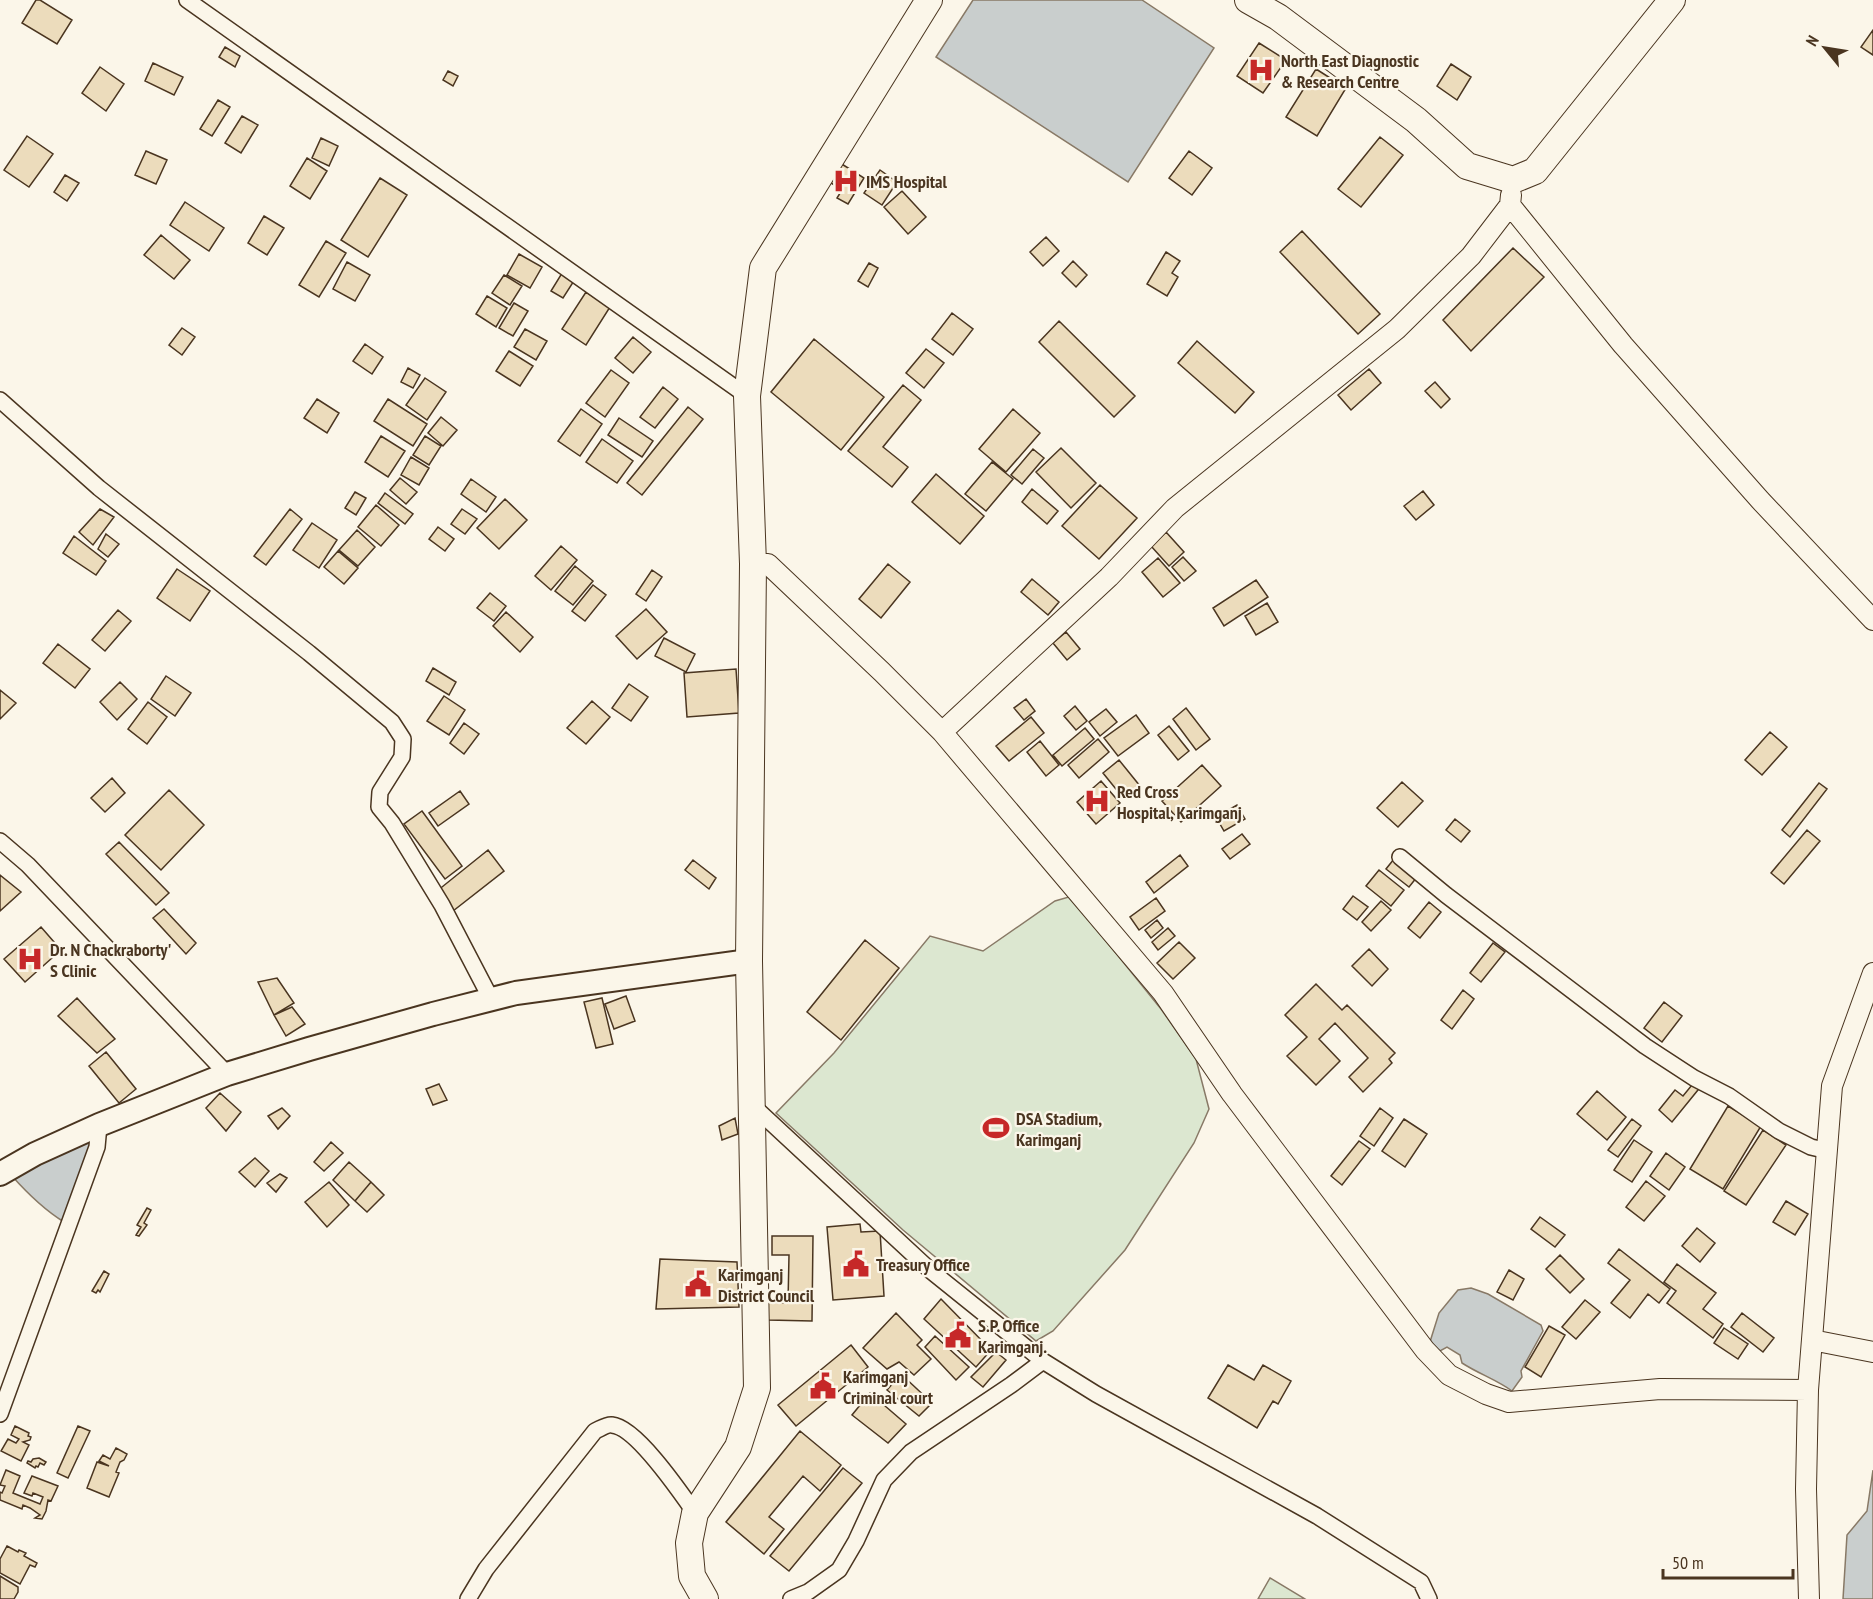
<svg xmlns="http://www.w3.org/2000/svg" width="1873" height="1599" font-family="'PT Sans Narrow',sans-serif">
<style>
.green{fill:#dce7d0;stroke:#887966;stroke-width:1.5}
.water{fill:#c9cecd;stroke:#887966;stroke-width:1.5}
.building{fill:#ecdcbc;stroke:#4a3520;stroke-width:1.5}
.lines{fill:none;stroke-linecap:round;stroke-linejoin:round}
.minor-casing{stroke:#4a3520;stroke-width:18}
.tertiary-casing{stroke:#4a3520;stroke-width:22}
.secondary-casing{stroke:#4a3520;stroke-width:26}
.trunk-casing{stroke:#4a3520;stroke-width:28}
.minor{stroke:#fbf6e9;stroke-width:15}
.tertiary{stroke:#fbf6e9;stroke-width:20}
.secondary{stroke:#fbf6e9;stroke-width:22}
.trunk{stroke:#fbf6e9;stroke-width:26}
.labels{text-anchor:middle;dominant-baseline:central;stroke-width:4.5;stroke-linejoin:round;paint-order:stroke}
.poi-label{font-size:18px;font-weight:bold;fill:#4a3520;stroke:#fbf6e9;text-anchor:start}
</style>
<rect width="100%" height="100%" fill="#fbf6e9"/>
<path class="green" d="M1072,896L1090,921L1161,1009L1196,1059L1209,1109L1194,1143L1125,1250L1053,1331L1036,1341L903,1230L776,1113L834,1053L930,936L983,951L1055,901Z
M1270,1578L1305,1599H1258Z"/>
<path class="water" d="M973,0H1142L1214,48L1128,182L936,57Z
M92,1135L94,1144L64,1222C43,1209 28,1194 12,1176Z
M1471,1288L1488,1294L1541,1325L1543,1331L1521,1371L1522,1377L1512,1391C1497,1380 1479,1374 1462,1363L1460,1355L1447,1347L1440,1351L1429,1345L1439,1313L1458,1290Z
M1873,1470V1599H1843L1847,1535L1867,1511Z"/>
<path class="building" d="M36,0H40L72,20L57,44L22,23Z
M1873,30V55L1861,47Z
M1259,43L1286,60L1263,93L1237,76Z
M225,47L240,56L235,67L219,57Z
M153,63L183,77L174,95L145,81Z
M1451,64L1471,77L1457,100L1437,86Z
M100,67L124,84L106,111L82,93Z
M1316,69L1346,88L1317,136L1286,117Z
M448,71L458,76L453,86L443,80Z
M218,100L230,107L212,136L200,129Z
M242,116L258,125L241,153L225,143Z
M27,136L53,154L29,187L4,170Z
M1380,137L1403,155L1361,207L1338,189Z
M321,138L338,146L329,166L312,158Z
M146,151L167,160L156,184L135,175Z
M1189,151L1212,168L1192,195L1169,178Z
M307,158L327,171L310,199L290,186Z
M837,161L864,178L848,204L837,198L842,190L825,179Z
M880,170L897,182L882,205L864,193Z
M65,175L79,183L67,201L54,192Z
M380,178L407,195L368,257L341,240Z
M902,191L926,217L908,234L884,207Z
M185,202L224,228L209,251L170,225Z
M264,216L284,228L267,255L248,243Z
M1302,231L1380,314L1358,334L1280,252Z
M161,235L190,260L174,279L144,255Z
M1046,237L1059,251L1043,266L1030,252Z
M326,241L346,253L319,297L299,285Z
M1513,248L1544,277L1471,351L1443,320Z
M1166,252L1180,261L1172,273L1178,277L1167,296L1147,284Z
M519,254L542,267L530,288L507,275Z
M1073,261L1087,275L1076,287L1062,273Z
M347,262L370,275L355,301L333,289Z
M869,263L878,268L868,287L858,281Z
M567,265L579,273L563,298L551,291Z
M504,275L522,286L510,305L492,293Z
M586,292L610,307L586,345L562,329Z
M487,296L507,308L496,327L476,314Z
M514,303L528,311L513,336L499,328Z
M952,313L973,329L953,355L932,339Z
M1059,321L1135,396L1114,417L1039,342Z
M182,328L195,337L182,355L169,345Z
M525,329L547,341L536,360L514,347Z
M633,337L651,352L633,373L615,358Z
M814,339L884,397L841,450L771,392Z
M1197,341L1254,392L1235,413L1178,363Z
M365,344L383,357L372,374L353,361Z
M926,349L944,363L924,388L906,373Z
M509,351L533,366L520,386L496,371Z
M408,368L420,375L413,388L401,382Z
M1369,369L1381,383L1351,410L1338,395Z
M611,370L629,383L605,417L586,403Z
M425,378L446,392L427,420L406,405Z
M1435,382L1450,399L1441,408L1425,391Z
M903,385L921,400L883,447L908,467L892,487L848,451Z
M663,387L678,399L655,428L640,417Z
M317,399L339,413L327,433L304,418Z
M388,399L427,424L413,446L374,421Z
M688,407L703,419L642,495L627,483Z
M581,409L602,424L580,456L558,441Z
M1013,409L1040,433L1006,472L979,449Z
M441,417L457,430L443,446L428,433Z
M619,418L653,441L642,457L608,435Z
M381,436L405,451L388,477L365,462Z
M425,436L441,446L429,465L413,455Z
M602,439L633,461L617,483L586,462Z
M1061,448L1096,483L1071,508L1036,472Z
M1033,449L1044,458L1022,484L1011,475Z
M411,457L429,468L419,485L401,475Z
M992,462L1013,479L986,511L965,494Z
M936,474L984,516L960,544L912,502Z
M400,478L417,492L406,504L390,490Z
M471,479L496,497L486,512L461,494Z
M1100,485L1137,518L1099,559L1062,526Z
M1032,489L1058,511L1047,524L1022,502Z
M1423,491L1434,505L1416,520L1404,506Z
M355,492L366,498L356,515L345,508Z
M385,493L413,514L405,524L378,503Z
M505,499L527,520L499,549L477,528Z
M376,505L399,525L381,546L358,527Z
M100,509L114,517L93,545L79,532Z
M290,509L302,519L266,565L254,556Z
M462,509L477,519L465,534L451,524Z
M312,523L337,540L319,568L293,550Z
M438,527L454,539L445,551L429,539Z
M357,530L375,547L358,566L339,550Z
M1166,532L1184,552L1169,566L1151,546Z
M106,534L119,544L108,557L98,549Z
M74,536L106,561L96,575L63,553Z
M561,546L577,560L551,590L535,576Z
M338,551L358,568L344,584L324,567Z
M1183,557L1196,571L1184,581L1172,567Z
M1158,558L1180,583L1163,597L1142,572Z
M888,564L910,582L881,618L859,599Z
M575,566L593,581L573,605L555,591Z
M177,569L210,591L190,621L157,598Z
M652,570L662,577L646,601L636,594Z
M1032,579L1059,602L1048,615L1021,592Z
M1256,580L1268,597L1224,626L1213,608Z
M593,585L606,595L585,621L572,611Z
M490,593L506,606L494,621L477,608Z
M1267,603L1278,622L1256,635L1245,616Z
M646,609L667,632L637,659L616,636Z
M118,610L131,621L105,651L92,640Z
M506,612L533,637L520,652L493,626Z
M1066,632L1080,649L1067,660L1053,643Z
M664,638L695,654L686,672L655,656Z
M58,644L90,669L75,688L43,663Z
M433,668L456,682L449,695L426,681Z
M736,669L739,713L687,717L684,673Z
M166,676L191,693L175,716L151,699Z
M120,682L137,699L117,720L100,702Z
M629,684L648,697L631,721L612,708Z
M0,690L16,703L0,719Z
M444,696L465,710L449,735L427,721Z
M1026,699L1035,711L1024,720L1014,708Z
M592,701L610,717L586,744L567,728Z
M148,702L167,717L147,744L128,729Z
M1075,706L1087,721L1076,730L1064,716Z
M1186,708L1210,739L1196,750L1173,719Z
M1106,709L1117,722L1100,736L1089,722Z
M1136,715L1149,733L1118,756L1104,738Z
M1031,717L1044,733L1009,761L996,746Z
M464,723L479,734L464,754L450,743Z
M1169,726L1189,751L1178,760L1158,735Z
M1085,728L1094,739L1062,766L1053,755Z
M1770,732L1787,747L1762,775L1745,760Z
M1098,739L1109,752L1079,778L1068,765Z
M1040,741L1059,765L1046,776L1027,752Z
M1119,760L1140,786L1124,799L1103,773Z
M1202,765L1221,786L1181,822L1162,801Z
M112,778L125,793L105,812L91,798Z
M1101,781L1120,803L1096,824L1077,802Z
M1402,782L1423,801L1398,827L1377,808Z
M1819,783L1827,789L1790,837L1782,830Z
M169,790L204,825L161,870L125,835Z
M460,791L469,804L438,826L429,813Z
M1237,805L1245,819L1224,831L1216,817Z
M422,811L462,866L445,879L404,824Z
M1455,819L1470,831L1461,842L1446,830Z
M1807,830L1820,841L1784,884L1771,873Z
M1242,834L1250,844L1230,859L1222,849Z
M119,842L169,893L156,905L106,854Z
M488,850L504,871L453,911L437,891Z
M1398,854L1421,872L1409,887L1386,869Z
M1180,855L1188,866L1154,893L1146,882Z
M693,860L716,878L709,889L685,870Z
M1379,870L1404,890L1391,906L1366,886Z
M0,875L21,892L0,911Z
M1353,896L1368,907L1357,920L1343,909Z
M1156,898L1165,911L1139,930L1130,917Z
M1381,901L1391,910L1371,931L1362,922Z
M1429,902L1441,912L1420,938L1408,928Z
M164,909L196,943L186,954L153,918Z
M1157,920L1163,928L1151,938L1145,930Z
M41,927L61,950L25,982L4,959Z
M1168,928L1175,936L1158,950L1152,942Z
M865,940L899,968L841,1040L807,1012Z
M1179,942L1195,958L1173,979L1157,963Z
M1493,943L1505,952L1481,982L1470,973Z
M1369,949L1388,969L1372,986L1352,966Z
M277,978L294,1003L274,1015L258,982Z
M1316,984L1342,1010L1347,1005L1395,1053L1389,1059L1392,1063L1363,1092L1349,1077L1368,1058L1335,1023L1319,1039L1340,1061L1316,1085L1287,1056L1307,1037L1285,1015Z
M1463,990L1474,999L1452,1029L1441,1020Z
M626,996L635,1021L614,1029L605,1004Z
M77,998L115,1039L97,1053L58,1016Z
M602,998L613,1044L596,1048L584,1002Z
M1664,1002L1682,1016L1662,1042L1644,1028Z
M292,1007L305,1024L286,1036L274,1015Z
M106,1052L136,1089L119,1103L89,1066Z
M1696,1080L1702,1085L1672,1122L1659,1110L1675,1090L1683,1096Z
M439,1084L447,1100L433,1105L426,1089Z
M1597,1091L1626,1117L1607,1140L1577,1114Z
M220,1093L241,1112L226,1131L206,1108Z
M1728,1106L1761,1126L1723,1189L1690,1169Z
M282,1108L290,1116L278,1129L268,1116Z
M1380,1108L1393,1118L1374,1146L1360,1136Z
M735,1118L738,1134L722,1140L719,1126Z
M1404,1119L1427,1134L1405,1167L1382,1151Z
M1632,1119L1641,1126L1618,1157L1608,1150Z
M1763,1130L1786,1145L1746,1205L1724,1191Z
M1634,1140L1652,1152L1632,1182L1614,1170Z
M1359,1141L1370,1149L1342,1185L1331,1176Z
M331,1142L343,1153L324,1171L314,1162Z
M1666,1153L1685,1167L1669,1190L1650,1176Z
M255,1158L269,1171L255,1187L239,1172Z
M349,1162L371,1182L355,1201L333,1180Z
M280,1174L287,1178L276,1192L267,1183Z
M1646,1181L1665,1196L1644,1221L1626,1207Z
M329,1182L349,1205L327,1227L305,1202Z
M371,1182L384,1195L367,1212L355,1201Z
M1786,1201L1808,1214L1795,1235L1773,1222Z
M147,1208L151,1210L144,1223L147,1225L139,1236L136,1235L141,1227L137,1225Z
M1540,1217L1565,1235L1555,1247L1531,1229Z
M860,1224L861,1232L880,1231L884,1296L833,1300L827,1227Z
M1697,1228L1715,1243L1700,1262L1682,1246Z
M772,1236H813L812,1321L768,1320V1302L788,1303L789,1255H772Z
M1619,1249L1670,1289L1659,1303L1648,1294L1630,1318L1611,1303L1630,1280L1608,1263Z
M1560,1255L1584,1279L1570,1293L1546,1269Z
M660,1259L737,1262L739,1307L656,1309Z
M1677,1264L1716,1293L1703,1309L1723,1324L1713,1338L1667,1303L1676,1291L1664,1282Z
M1509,1270L1524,1279L1513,1300L1497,1292Z
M104,1271L109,1274L100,1292L98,1290L96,1293L92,1291Z
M941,1299L991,1350L976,1367L924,1319Z
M1585,1300L1600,1312L1576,1339L1562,1327Z
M896,1313L922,1340L917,1345L931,1359L914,1375L899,1362L887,1369L863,1348Z
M1742,1313L1774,1338L1763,1352L1731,1327Z
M1549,1326L1565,1335L1541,1377L1525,1367Z
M1724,1328L1748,1344L1738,1359L1714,1343Z
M935,1336L969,1367L956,1380L925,1347Z
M851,1345L868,1367L796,1426L778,1405Z
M996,1352L1006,1360L983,1387L971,1377Z
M1228,1365L1254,1380L1263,1365L1291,1381L1278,1404L1273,1401L1257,1428L1208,1398Z
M901,1374L932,1403L919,1416L887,1390Z
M870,1393L906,1424L888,1443L852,1415Z
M15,1426L29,1433L28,1436L31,1437L30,1440L23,1442L29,1445L21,1461L1,1451L8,1439L16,1443L19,1439L11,1435Z
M78,1426L90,1431L68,1478L57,1473Z
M800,1431L841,1465L820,1491L803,1476L769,1517L784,1529L764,1554L726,1522Z
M116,1448L127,1454L124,1460L120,1462L116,1472L119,1473L109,1497L87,1488L97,1462L109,1466L99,1461L103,1455L110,1459Z
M39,1458L46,1462L44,1465L40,1463L38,1467L36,1466L35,1468L27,1463L28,1461L31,1462L33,1459Z
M843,1468L862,1483L789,1571L770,1556Z
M6,1470L20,1476L13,1493L40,1504L43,1497L33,1493L32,1496L24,1493L32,1476L58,1486L51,1501L48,1500L46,1511L42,1519L35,1518L40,1515L30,1508L23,1505L22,1509L0,1500V1492L2,1493L5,1486L0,1485Z
M7,1546L18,1552L19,1550L26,1553L24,1556L37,1563L35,1567L30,1565L20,1584L0,1573V1559Z
M0,1576L18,1587V1592L14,1599H0Z"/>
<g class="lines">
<g class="minor-casing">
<path id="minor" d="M187,0L747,396
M0,400L99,488L309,653L392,722L403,739L402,757L380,792L379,807L392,823L442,905L491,999
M0,841L28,865L227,1074
M1400,857L1446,895L1645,1046L1694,1078L1729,1096L1779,1131L1811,1147L1828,1151
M752,1105L931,1271L1043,1361L1096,1394L1317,1516L1421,1582L1429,1599
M0,1414L97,1147L99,1125
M468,1599L486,1569L595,1431C600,1429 607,1424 612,1425C636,1427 681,1493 695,1513
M791,1599L808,1592L839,1570L856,1541L884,1480L911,1452L1011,1385L1043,1361"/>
</g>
<g class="tertiary-casing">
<path id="tertiary" d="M1511,195L1510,205L1623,345L1760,500L1873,620
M753,564H768L882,672L942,732L1163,993L1232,1094L1425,1350L1449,1375L1486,1394L1509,1402L1660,1389L1808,1390
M942,732L1109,577L1175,508L1397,329L1471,256L1510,205
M1812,1340L1873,1352
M1809,1599L1806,1489L1808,1390L1832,1086L1873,973"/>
</g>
<g class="secondary-casing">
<path id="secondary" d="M0,1174L35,1154L99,1125L227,1074L309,1049L433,1014L516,993L749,961"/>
</g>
<g class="trunk-casing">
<path id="trunk" d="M1248,0L1278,17L1416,120L1467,166L1513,180L1535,171L1672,0
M705,1599L692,1576L689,1543L695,1513L738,1447L757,1388L749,961L753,564L747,396L763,268L929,0"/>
</g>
<use href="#minor" class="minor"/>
<use href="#tertiary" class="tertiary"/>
<use href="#secondary" class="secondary"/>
<use href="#trunk" class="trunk"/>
</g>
<defs>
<g id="hospital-bare" transform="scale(2.07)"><path d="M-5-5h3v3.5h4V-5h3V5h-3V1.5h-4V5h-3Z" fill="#c62828" stroke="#fbf6e9" stroke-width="2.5" paint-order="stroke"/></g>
<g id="stadium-bare" transform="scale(2.07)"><path d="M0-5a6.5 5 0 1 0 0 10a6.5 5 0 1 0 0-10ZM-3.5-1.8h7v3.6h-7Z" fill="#c62828" stroke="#fbf6e9" stroke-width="2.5" paint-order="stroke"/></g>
<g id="civic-bare" transform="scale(2.07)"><path d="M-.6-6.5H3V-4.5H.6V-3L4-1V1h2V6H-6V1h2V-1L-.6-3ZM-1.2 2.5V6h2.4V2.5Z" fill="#c62828" stroke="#fbf6e9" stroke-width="2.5" paint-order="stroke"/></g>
</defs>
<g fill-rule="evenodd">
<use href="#hospital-bare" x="1261" y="70"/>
<use href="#hospital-bare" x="846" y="181"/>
<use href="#hospital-bare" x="1097" y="801"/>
<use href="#hospital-bare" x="30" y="959"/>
<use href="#stadium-bare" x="996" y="1128"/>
<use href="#civic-bare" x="856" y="1264"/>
<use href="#civic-bare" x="698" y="1284"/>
<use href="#civic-bare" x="958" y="1335"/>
<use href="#civic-bare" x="823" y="1386"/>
</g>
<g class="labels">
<g class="poi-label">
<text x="1281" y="60">North East Diagnostic<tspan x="1281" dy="21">&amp; Research Centre</tspan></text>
<text x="866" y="181">IMS Hospital</text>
<text x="1117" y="791">Red Cross<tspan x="1117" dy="21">Hospital, Karimganj</tspan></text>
<text x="50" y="949">Dr. N Chackraborty'<tspan x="50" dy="21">S Clinic</tspan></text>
<text x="1016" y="1118">DSA Stadium,<tspan x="1016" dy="21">Karimganj</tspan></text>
<text x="876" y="1264">Treasury Office</text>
<text x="718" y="1274">Karimganj<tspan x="718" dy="21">District Council</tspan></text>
<text x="978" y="1325">S.P. Office<tspan x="978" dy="21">Karimganj.</tspan></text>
<text x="843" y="1376">Karimganj<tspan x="843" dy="21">Criminal court</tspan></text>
</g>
</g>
<g transform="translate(1825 48) rotate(300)" stroke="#fbf6e9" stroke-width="4.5" paint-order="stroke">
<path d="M0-4.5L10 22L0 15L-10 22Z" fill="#4a3520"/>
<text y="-9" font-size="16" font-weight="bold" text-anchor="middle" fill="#4a3520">N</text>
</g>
<path d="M1663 1569v9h130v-9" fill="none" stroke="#4a3520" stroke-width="3"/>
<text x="1672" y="1569" font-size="18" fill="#4a3520" stroke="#fbf6e9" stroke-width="4.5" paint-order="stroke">50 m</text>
</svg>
